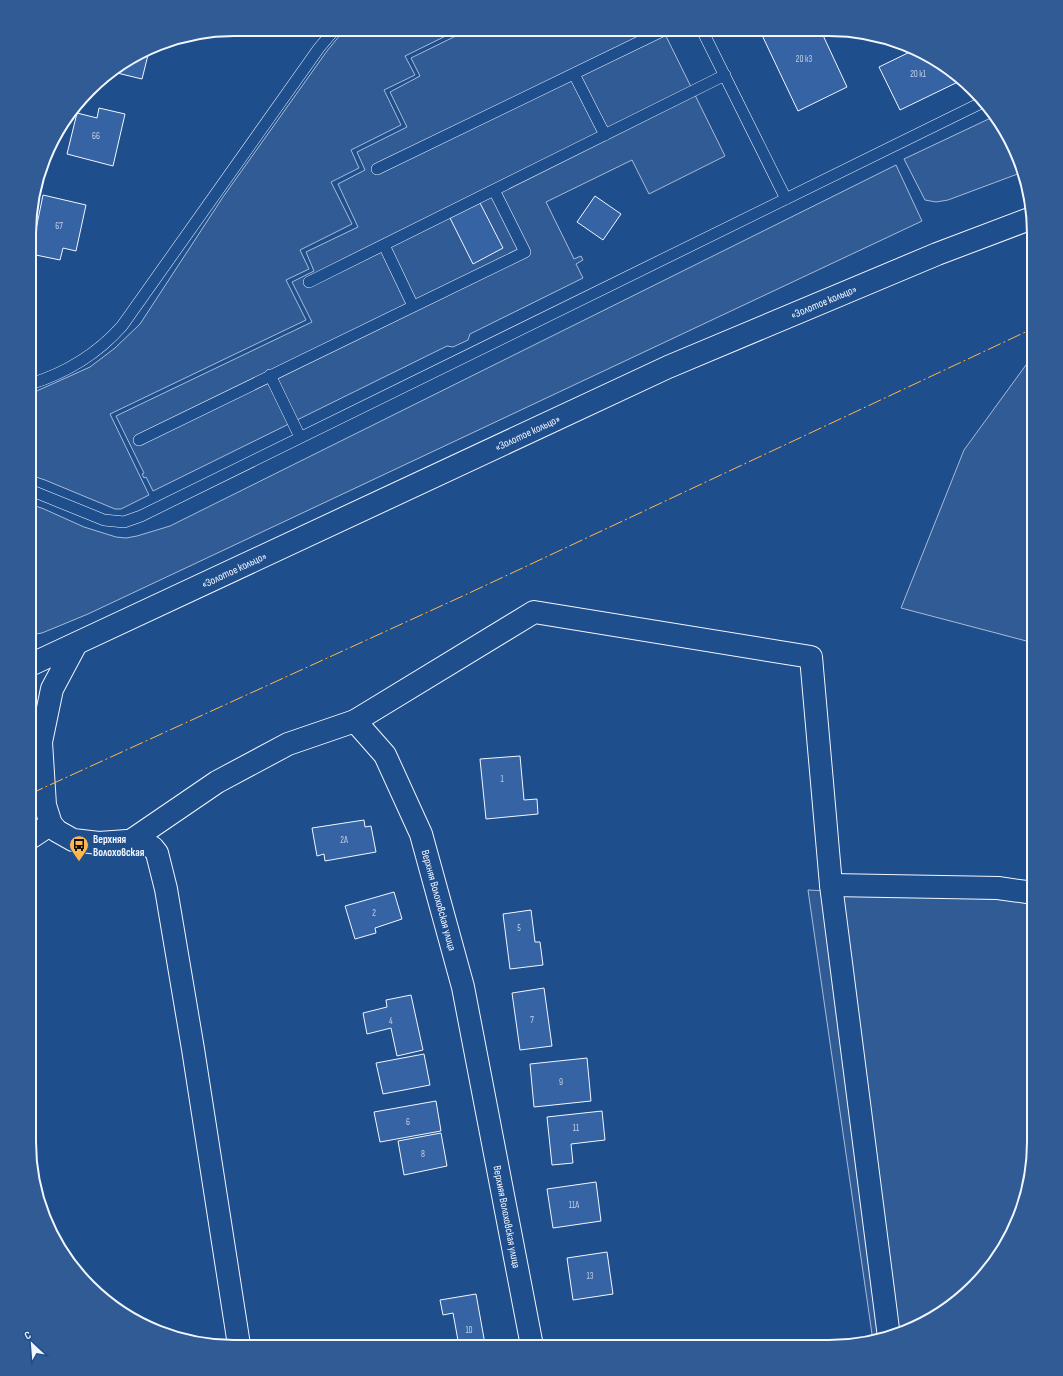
<svg xmlns="http://www.w3.org/2000/svg" width="1063" height="1376" font-family="'Sofia Sans Condensed',sans-serif">
<style>
.built{fill:#305b95;stroke:#a8bbd7}
.building{fill:#3563a3;stroke:#f2f6ff}
.lines{fill:none;stroke-linecap:round;stroke-linejoin:round}
.service-casing{stroke:#f2f6ff;stroke-width:12}
.minor-casing{stroke:#f2f6ff;stroke-width:24}
.primary-casing{stroke:#f2f6ff;stroke-width:24}
.service{stroke:#1f4e8c;stroke-width:11}
.minor{stroke:#1f4e8c;stroke-width:22}
.primary{stroke:#1f4e8c;stroke-width:22}
.power{stroke:#ffb74d;stroke-width:1;stroke-dasharray:14 3 2 3;stroke-linecap:butt}
.labels{text-anchor:middle;dominant-baseline:central;stroke-width:3;stroke-linejoin:round;paint-order:stroke}
.number-label{font-size:9px;fill:#c3d1e8}
.street-label{font-size:11px;fill:#f2f6ff;stroke:#1f4e8c}
.poi-label{font-size:11px;font-weight:bold;fill:#f2f6ff;stroke:#1f4e8c;text-anchor:start}
.rim{fill:none;stroke:#f2f6ff;stroke-width:2}
</style>
<rect width="100%" height="100%" fill="#1f4e8c"/>
<path class="built" d="M345,29L458,30L405,56L415,75L384,90L401,125L351,150L359,168L331,182L352,224L300,250L309,269L286,280L306,320L110,414L149,495L121,509H115L45,480L30,475V394L90,367L115,348L140,324L223,197L327,51Z
M468,30H663L725,156L649,194L632,160L546,202L574,259L581,256L583,260L576,264L583,278L470,334L468,340L453,347L447,346L153,491L146,477L144,478L142,474L144,473L116,416L312,322L292,282L314,271L306,252L358,227L338,184L365,170L357,152L407,127L390,92L420,76L411,58Z
M995,116L1013,143L1023,172L948,200L936,202L925,200L904,159Z
M896,165L922,221L88,614L42,633L30,635V504L44,509L84,527L116,537L126,538L137,536L170,526Z
M1034,354V643L901,608L964,450Z
M808,890L1027,901L1034,903V1155L1023,1208L999,1256L964,1296L920,1326L882,1340L873,1341Z"/>
<path class="building" d="M760,31H821L847,87L798,111Z
M916,49L943,64L962,80L900,110L879,67Z
M149,51L142,79L113,72Z
M99,108L125,114L113,166L67,154L77,113L97,118Z
M43,195L86,205L76,251L63,248L60,260L31,254Z
M595,196L621,214L603,240L577,222Z
M480,203L503,248L473,264L450,218Z
M520,756L524,800L537,799L538,814L486,819L480,759Z
M364,820L365,827L371,826L376,852L325,861L324,854L317,856L312,828Z
M394,892L402,919L375,928L376,933L355,939L345,906Z
M531,910L535,942H540L543,965L510,969L503,914Z
M544,988L552,1046L520,1050L512,993Z
M411,995L423,1050L397,1056L391,1028L367,1034L363,1013L387,1007L386,1000Z
M424,1054L430,1085L383,1094L376,1063Z
M587,1058L591,1101L534,1107L530,1064Z
M436,1101L441,1131L380,1142L374,1112Z
M602,1111L605,1140L571,1144L573,1163L552,1165L547,1117Z
M441,1133L447,1166L404,1175L398,1141Z
M596,1182L601,1221L553,1228L547,1189Z
M607,1252L613,1294L573,1300L567,1258Z
M476,1294L485,1344L459,1346L453,1313L443,1315L440,1300Z"/>
<g class="lines">
<g class="service-casing">
<path id="service" d="M702,30L786,199
M574,74L605,135
M377,169L664,30
M384,245L413,306
M309,282L725,75
M270,375L300,437
M30,384C66,373 98,353 122,326L319,48L335,29
M139,440L525,252L494,190
M30,490L104,520L124,522L141,516L985,101"/>
</g>
<g class="minor-casing">
<g id="minor">
<path d="M76,644L52,689L41,742L45,805L51,824L57,831L73,840L99,843L141,840L153,848L157,853L166,889L193,1049L239,1345"/>
<path d="M355,721L534,612L811,657L831,885L889,1337"/>
<path d="M30,838L51,824"/>
<path id="s1" d="M132,840L217,782L288,744L355,721L385,755L421,834L463,987L532,1346"/>
<path d="M831,885L998,888L1034,893"/>
</g>
</g>
<g class="primary-casing">
<g id="primary">
<path id="s2" d="M30,665L668,367L937,254L1032,218"/>
</g>
</g>
<use href="#service" class="service"/>
<use href="#minor" class="minor"/>
<use href="#primary" class="primary"/>
<path class="power" d="M30,794L465,595L1034,328"/>
</g>
<defs>
<g id="bus-pin" transform="scale(1)"><path d="M0 17L-7.5 6A9.5 9.5 0 1 1 7.5 6Z" fill="#ffb74d" stroke="#1f4e8c"/><path d="M-5-6H5V4H4V6H2V4H-2V6H-4V4H-5ZM-3.5-4V0h7V-4ZM-3.5 1.2v1.5H-2V1.2ZM2 1.2v1.5H3.5V1.2Z" fill="#111"/></g>
</defs>
<g fill-rule="evenodd">
<use href="#bus-pin" x="79" y="845"/>
</g>
<g class="labels">
<g class="number-label">
<text x="804" y="59">20 к3</text>
<text x="918" y="74">20 к1</text>
<text x="96" y="136">66</text>
<text x="59" y="226">67</text>
<text x="502" y="779">1</text>
<text x="344" y="840">2А</text>
<text x="374" y="913">2</text>
<text x="519" y="928">5</text>
<text x="532" y="1020">7</text>
<text x="391" y="1021">4</text>
<text x="561" y="1082">9</text>
<text x="408" y="1122">6</text>
<text x="576" y="1128">11</text>
<text x="423" y="1154">8</text>
<text x="574" y="1205">11А</text>
<text x="590" y="1276">13</text>
<text x="469" y="1330">10</text>
</g>
<g class="street-label">
<text stroke="none"><textPath href="#s2" startOffset="873">«Золотое кольцо»</textPath></text>
<text stroke="none"><textPath href="#s2" startOffset="549">«Золотое кольцо»</textPath></text>
<text stroke="none"><textPath href="#s2" startOffset="225">«Золотое кольцо»</textPath></text>
<text stroke="none"><textPath href="#s1" startOffset="455">Верхняя Волоховская улица</textPath></text>
<text stroke="none"><textPath href="#s1" startOffset="779">Верхняя Волоховская улица</textPath></text>
</g>
<g class="poi-label">
<text x="93" y="839">Верхняя<tspan x="93" dy="13">Волоховская</tspan></text>
</g>
</g>
<path d="M0 0H1063V1376H0ZM234 36H829A198 198 0 0 1 1027 234V1142A198 198 0 0 1 829 1340H234A198 198 0 0 1 36 1142V234A198 198 0 0 1 234 36Z" fill="#305b95" fill-rule="evenodd"/>
<path class="rim" d="M234 36H829A198 198 0 0 1 1027 234V1142A198 198 0 0 1 829 1340H234A198 198 0 0 1 36 1142V234A198 198 0 0 1 234 36Z"/>
<g transform="translate(32 1344) rotate(334)" stroke="#1f4e8c" stroke-width="3" paint-order="stroke">
<path d="M0-3L7 15L0 10L-7 15Z" fill="#f2f6ff"/>
<text y="-6" font-size="11" font-weight="bold" text-anchor="middle" fill="#f2f6ff">С</text>
</g>
</svg>
